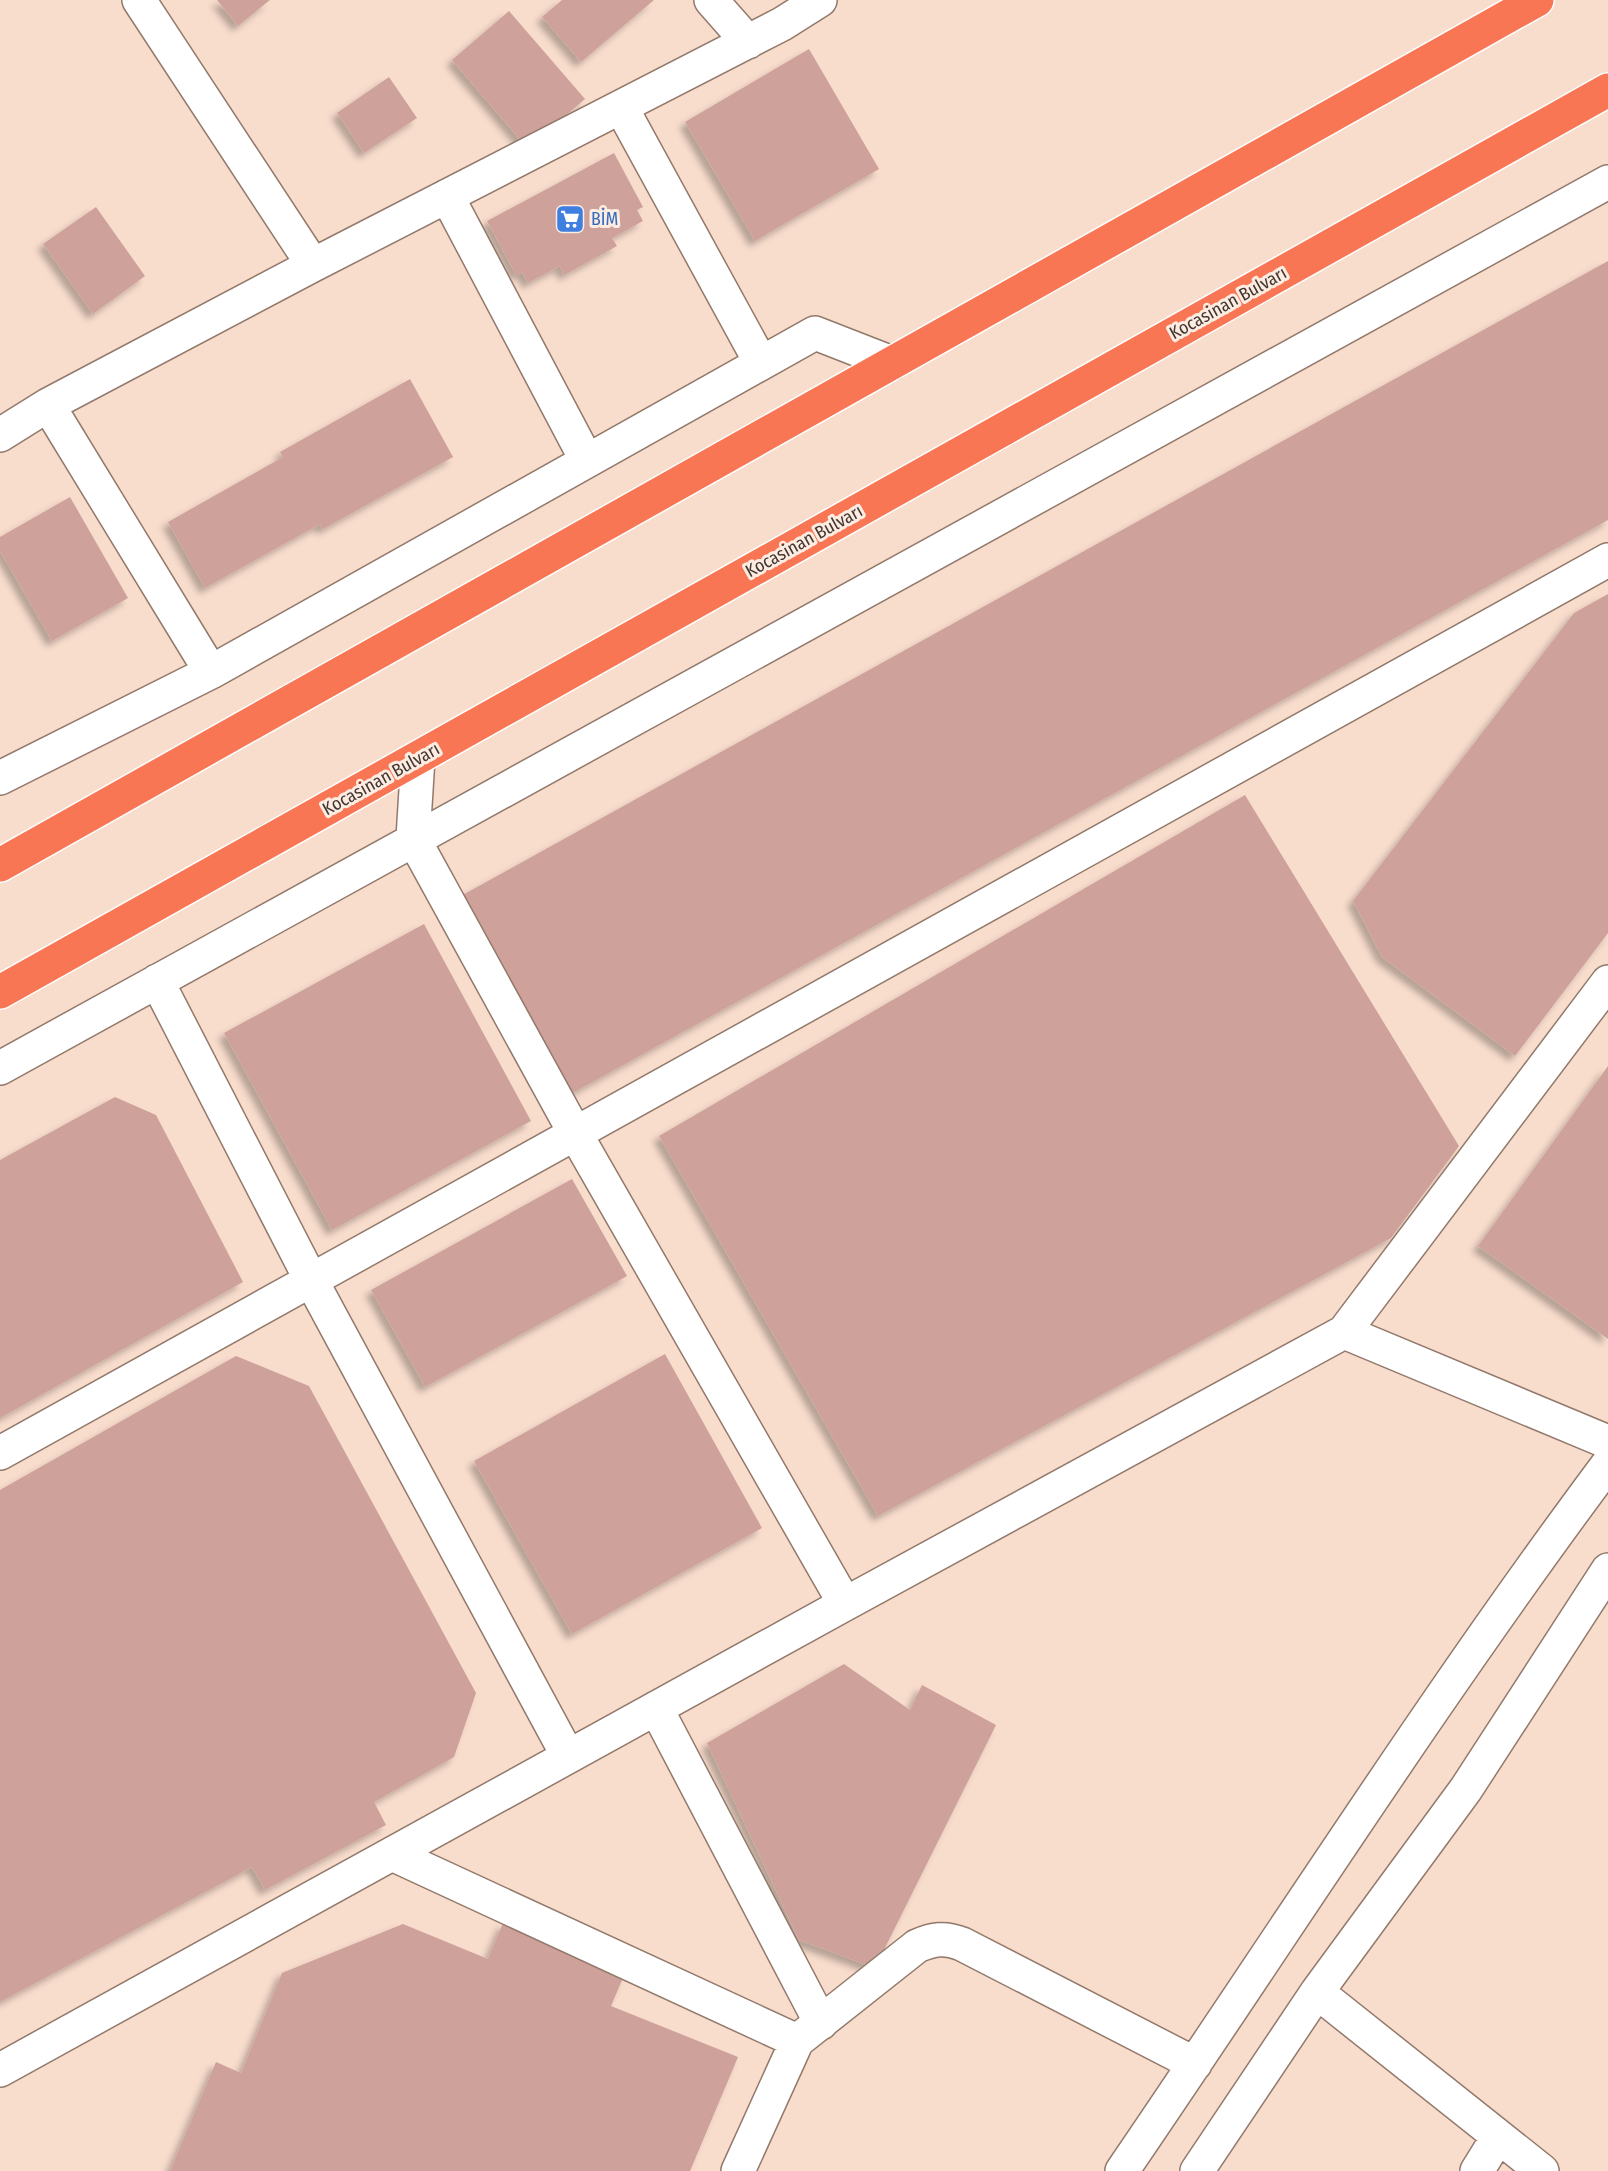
<svg xmlns="http://www.w3.org/2000/svg" width="1608" height="2171" font-family="'Fira Sans Condensed',sans-serif">
<style>
.building{fill:#cea19b;filter:url(#shadow)}
.lines{fill:none;stroke-linecap:round;stroke-linejoin:round}
.minor-casing{stroke:#92796b;stroke-width:36}
.highway-casing{stroke:#fff;stroke-width:36}
.minor{stroke:#fff;stroke-width:33}
.highway{stroke:#f97654;stroke-width:33}
.labels{text-anchor:middle;dominant-baseline:central;stroke-width:6;stroke-linejoin:round;paint-order:stroke}
.shop-label{font-size:18px;fill:#366cbe;stroke:#fdece2;text-anchor:start}
.street-label{font-size:18px;fill:#413730;stroke:#fdece2}
</style>
<defs>
<filter id="shadow"><feDropShadow dx="-5.5" dy="5.5" stdDeviation="3" flood-color="#0004"/></filter>
</defs>
<rect width="100%" height="100%" fill="#f8dccc"/>
<path class="building" d="M217,0H270L238,26Z
M562,0H654L581,62L542,17Z
M509,11L585,99L527,148L452,60Z
M809,49L879,169L755,241L685,122Z
M389,77L417,118L364,153L337,113Z
M614,153L643,207L637,210L643,221L612,238L617,246L564,275L560,266L528,283L522,272L516,275L487,221Z
M96,207L145,276L93,314L43,244Z
M1608,261V520L569,1095L459,897Z
M410,379L453,457L323,529L320,524L205,588L168,522L283,457L280,452Z
M70,497L128,598L52,641L0,551V537Z
M1608,594V933L1515,1056L1382,957L1353,901L1574,613Z
M1245,795L1459,1146L1391,1238L878,1516L659,1136Z
M424,924L531,1121L332,1230L224,1033Z
M1608,1066V1339L1478,1246Z
M115,1097L156,1115L243,1282L0,1418V1160Z
M572,1179L627,1276L425,1387L371,1290Z
M665,1354L762,1528L572,1634L474,1461Z
M236,1356L309,1386L476,1693L454,1757L374,1802L386,1825L265,1890L252,1867L0,2002V1490Z
M844,1664L910,1710L922,1685L996,1725L875,1968L799,1940L707,1743Z
M503,1923L625,1973L611,2006L738,2057L690,2171H170L216,2062L241,2073L282,1973L403,1924L488,1959Z"/>
<g class="lines">
<g class="minor-casing">
<path id="minor" d="M139,0L313,265
M711,0L748,42
M621,107L761,363
M447,196L587,461
M48,405L211,672
M0,435L48,405L313,265L782,24L820,0
M418,758L413,838L575,1133L845,1604
M0,778L211,672L815,333L892,363
M157,981L311,1280L568,1756
M0,1068L1608,182
M1344,1332L1608,1442
M0,1453L1608,560
M656,1708L821,2023
M392,1854L797,2041
M1317,1992L1542,2171
M0,2070L845,1604L1344,1332L1608,982
M738,2171L797,2041L917,1946C933,1939 945,1937 962,1944L1195,2064
M1122,2171C1283,1935 1437,1693 1608,1464
M1197,2171L1317,1992L1466,1789L1608,1570
M1477,2171L1498,2137"/>
</g>
<g class="highway-casing">
<path id="highway" d="M0,865L1537,0
M0,992L1608,90"/>
</g>
<use href="#minor" class="minor"/>
<use href="#highway" class="highway"/>
</g>
<defs>
<g id="supermarket-square" transform="scale(1.5)"><rect x="-9" y="-9" width="18" height="18" rx="4" fill="#3f7fe0" stroke="#fdece2"/><path d="M-6-5.5h2.5l.6 2H6L4.5 2H-2.5L-4.4-4H-6ZM-1.5 3.2a1.3 1.3 0 1 0 .1 0ZM3 3.2a1.3 1.3 0 1 0 .1 0Z" fill="#fff"/></g>
</defs>
<g fill-rule="evenodd">
<use href="#supermarket-square" x="570" y="219"/>
</g>
<g class="labels">
<g class="shop-label">
<text x="591" y="219">BİM</text>
</g>
<g class="street-label">
<text transform="translate(1228 303) rotate(-29)">Kocasinan Bulvarı</text>
<text transform="translate(804 541) rotate(-29)">Kocasinan Bulvarı</text>
<text transform="translate(381 779) rotate(-29)">Kocasinan Bulvarı</text>
</g>
</g>
</svg>
